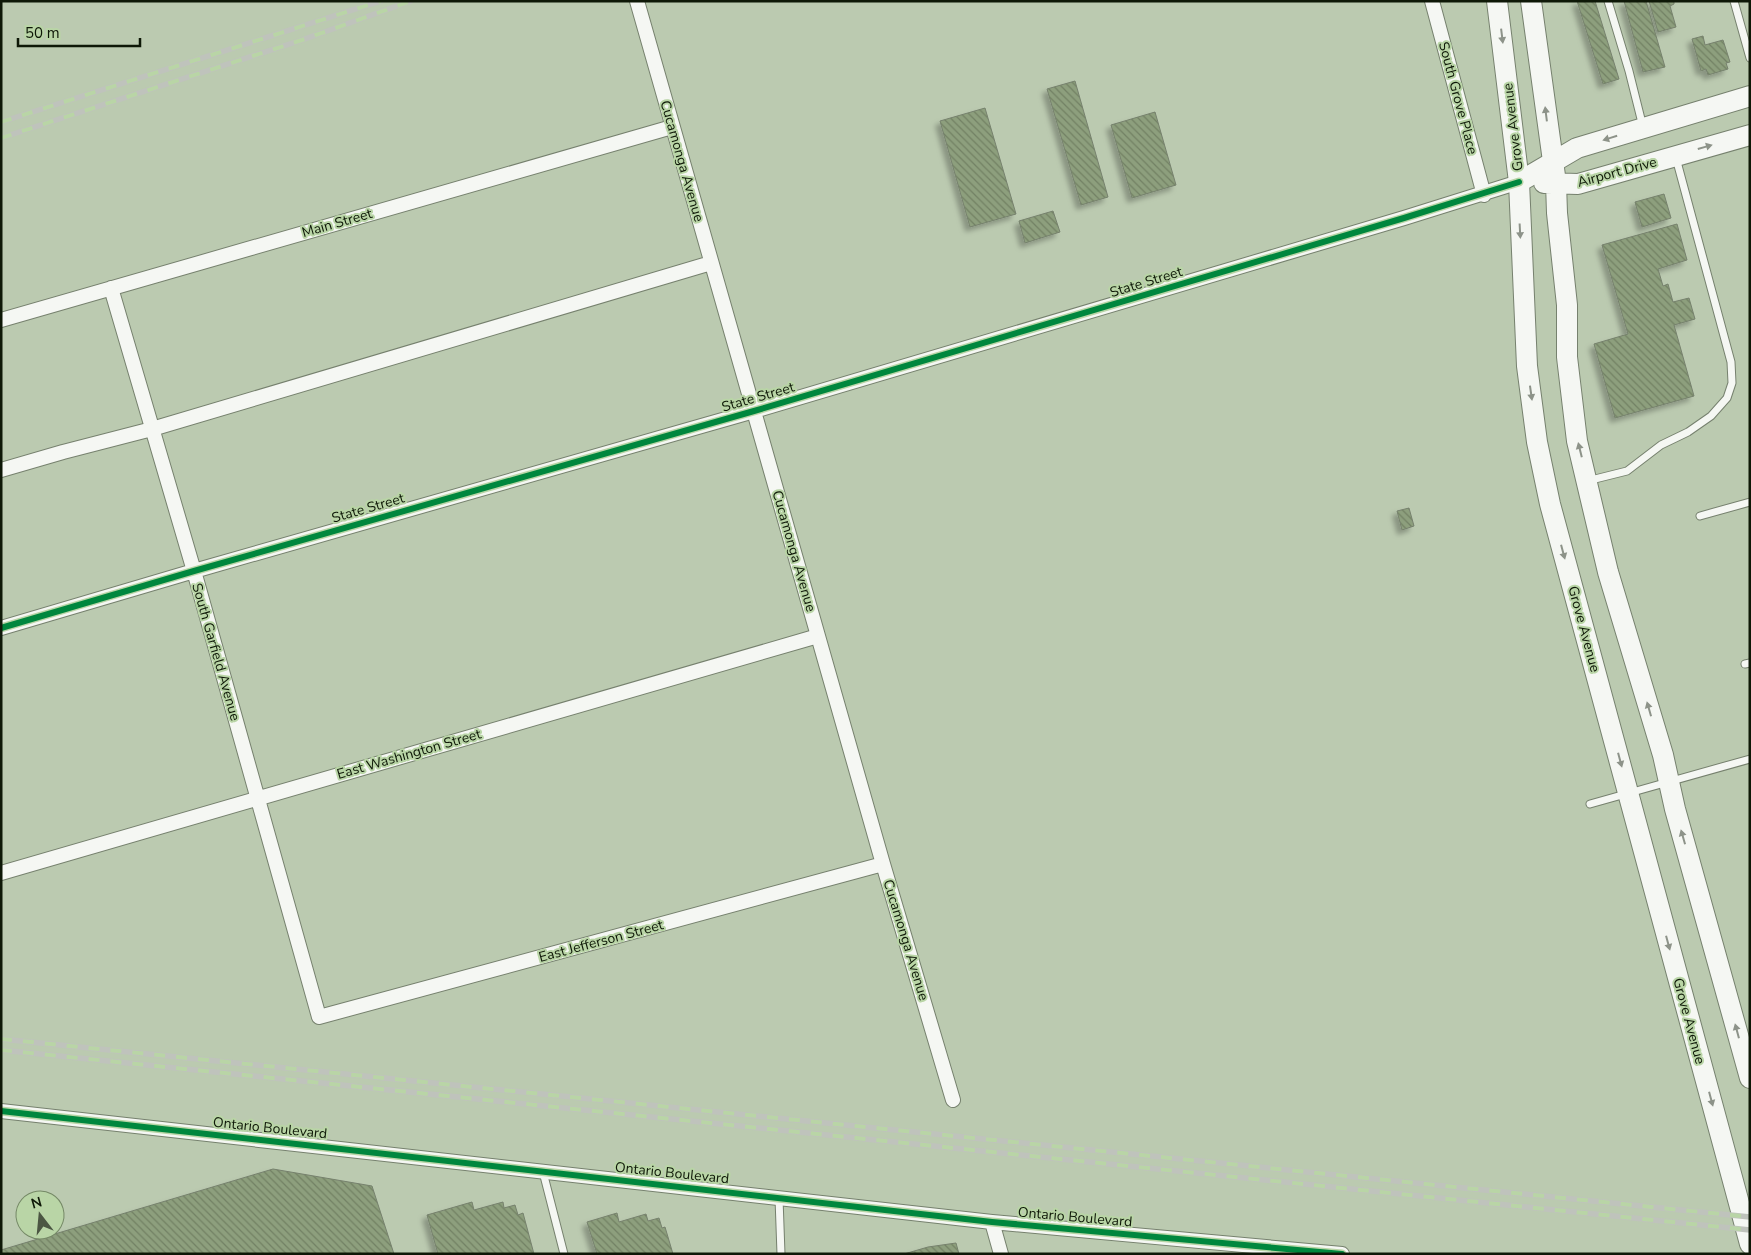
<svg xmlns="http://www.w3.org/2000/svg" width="1751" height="1255" font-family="'Nunito Sans',sans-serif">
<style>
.building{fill:url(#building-back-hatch);stroke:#76816d;filter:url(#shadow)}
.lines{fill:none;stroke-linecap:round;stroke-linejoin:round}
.service-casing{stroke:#76816e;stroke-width:9}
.minor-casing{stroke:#76816e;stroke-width:16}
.secondary-casing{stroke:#76816e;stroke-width:22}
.service{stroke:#f5f7f3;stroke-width:7}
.minor{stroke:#f5f7f3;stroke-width:14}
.secondary{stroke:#f5f7f3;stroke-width:20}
.rail-casing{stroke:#bfc3bc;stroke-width:5.5}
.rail{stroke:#b9d5a6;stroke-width:4;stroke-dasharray:11;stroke-linecap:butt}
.cycleway-casing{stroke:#b9d5a6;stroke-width:9}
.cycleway{stroke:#00873e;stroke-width:6}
.oneway{fill:#8d9389}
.labels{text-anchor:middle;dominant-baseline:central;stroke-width:4;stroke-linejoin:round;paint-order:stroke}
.street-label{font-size:14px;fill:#0e1807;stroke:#b9d5a6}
</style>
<defs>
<pattern id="building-back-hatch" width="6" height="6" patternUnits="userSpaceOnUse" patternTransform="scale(1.25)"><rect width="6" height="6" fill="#8d9f7d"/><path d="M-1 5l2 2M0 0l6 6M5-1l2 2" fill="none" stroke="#728164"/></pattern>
<filter id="shadow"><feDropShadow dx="-4.5" dy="4.5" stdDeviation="2.5" flood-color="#0004"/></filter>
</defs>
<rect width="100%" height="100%" fill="#bbcab0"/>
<path class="building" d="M1577,1H1595L1619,79L1603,84Z
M1624,1H1646L1665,67L1643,72Z
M1649,1H1674V4L1670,6L1676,27L1658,32Z
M1703,36L1705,45L1723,40L1730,62L1726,63L1728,69L1708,75L1706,69L1701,71L1692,39Z
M1075,81L1108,197L1081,205L1047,89Z
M985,108L1016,214L970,227L940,121Z
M1155,112L1176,185L1132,198L1111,125Z
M1664,194L1671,218L1642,227L1635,202Z
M1053,211L1060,232L1025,243L1019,221Z
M1677,224L1687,260L1658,269L1663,286L1668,284L1673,302L1689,298L1695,319L1674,325L1694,396L1615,418L1594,344L1628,334L1602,245Z
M1409,508L1414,526L1402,530L1397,511Z
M273,1169L372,1186L394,1254H1V1250Z
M472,1202L474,1210L503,1202L504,1208L515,1205L518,1215L523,1213L534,1254H438L427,1215Z
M617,1213L619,1222L646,1214L648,1221L659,1218L662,1228L665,1227L673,1254H597L587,1222Z
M956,1243L959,1254H904L928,1247Z"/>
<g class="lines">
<g class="service-casing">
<path id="service" d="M1608,1L1629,71L1643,127
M1734,1L1750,58
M1587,481L1627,471L1661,445L1688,432L1711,416L1727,398L1732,383L1731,362L1676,158
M1700,516L1750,502
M1745,664L1750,663
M1590,804L1750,759
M543,1172L564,1254
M779,1198L781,1254"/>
</g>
<g class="minor-casing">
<path id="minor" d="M637,1L883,864L953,1100
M1432,1L1484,195
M111,288L194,571L319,1017L883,864
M1,320L672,127
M1,470L63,452L152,429L711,263
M1,628L194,571L754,411L1404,218L1519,182
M1,873L818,636
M1,1111L992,1222L1342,1254
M992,1222L1001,1254"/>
</g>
<g class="secondary-casing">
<path id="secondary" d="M1497,1L1519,182L1527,366L1537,442L1550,504L1750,1244
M1531,1L1556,183L1557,213L1567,305V357L1577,441L1608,572L1663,755L1675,809L1750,1078
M1519,182L1577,148L1750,96
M1544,183L1578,184L1750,135"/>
</g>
<use href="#service" class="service"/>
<use href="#minor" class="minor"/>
<use href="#secondary" class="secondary"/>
<g class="rail-casing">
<path id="rail" d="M1,122L381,1
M1,138L302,40L411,1
M1,1039L1750,1217
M1,1050L1750,1230"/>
</g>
<use href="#rail" class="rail"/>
<g class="cycleway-casing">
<path id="cycleway" d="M1,628L194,571L754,411L1404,218L1519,182
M1,1111L992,1222L1342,1254"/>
</g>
<use href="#cycleway" class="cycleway"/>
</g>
<defs><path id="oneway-solid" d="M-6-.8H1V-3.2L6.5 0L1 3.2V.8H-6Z" transform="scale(1.25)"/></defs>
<g class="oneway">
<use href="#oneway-solid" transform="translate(1502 36) rotate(83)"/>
<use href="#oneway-solid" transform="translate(1546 114) rotate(-97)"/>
<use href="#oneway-solid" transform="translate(1610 138) rotate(163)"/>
<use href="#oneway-solid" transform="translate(1705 147) rotate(-16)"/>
<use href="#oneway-solid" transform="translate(1520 231) rotate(87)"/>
<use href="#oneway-solid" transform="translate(1531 393) rotate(82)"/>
<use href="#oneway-solid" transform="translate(1580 450) rotate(-104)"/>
<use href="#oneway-solid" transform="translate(1563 552) rotate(75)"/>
<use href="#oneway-solid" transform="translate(1649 709) rotate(-106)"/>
<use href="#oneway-solid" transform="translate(1620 760) rotate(75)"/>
<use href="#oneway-solid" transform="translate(1683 837) rotate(-106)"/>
<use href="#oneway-solid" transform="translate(1668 943) rotate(75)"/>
<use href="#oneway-solid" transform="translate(1737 1031) rotate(-105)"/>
<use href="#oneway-solid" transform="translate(1711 1099) rotate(75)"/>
</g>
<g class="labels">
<g class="street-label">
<text transform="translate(1458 98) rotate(75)">South Grove Place</text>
<text transform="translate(1513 127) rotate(-97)">Grove Avenue</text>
<text transform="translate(682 161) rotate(74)">Cucamonga Avenue</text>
<text transform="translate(1617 172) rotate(-15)">Airport Drive</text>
<text transform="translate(337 223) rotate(-16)">Main Street</text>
<text transform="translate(1146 282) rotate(-17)">State Street</text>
<text transform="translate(758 397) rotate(-16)">State Street</text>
<text transform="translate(368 508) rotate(-16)">State Street</text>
<text transform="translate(794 551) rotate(74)">Cucamonga Avenue</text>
<text transform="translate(1584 629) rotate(75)">Grove Avenue</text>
<text transform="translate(216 652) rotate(74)">South Garfield Avenue</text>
<text transform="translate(409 754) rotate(-16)">East Washington Street</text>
<text transform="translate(906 940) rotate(73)">Cucamonga Avenue</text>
<text transform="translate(601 941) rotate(-15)">East Jefferson Street</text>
<text transform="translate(1689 1021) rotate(75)">Grove Avenue</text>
<text transform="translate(270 1128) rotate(6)">Ontario Boulevard</text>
<text transform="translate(672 1173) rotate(6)">Ontario Boulevard</text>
<text transform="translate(1075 1217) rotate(5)">Ontario Boulevard</text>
</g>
</g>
<rect width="1751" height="1255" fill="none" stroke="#0e1807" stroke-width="5"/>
<g transform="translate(40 1215) rotate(344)"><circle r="24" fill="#b9d5a6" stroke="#758966"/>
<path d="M0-4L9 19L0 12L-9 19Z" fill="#4b5642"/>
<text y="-8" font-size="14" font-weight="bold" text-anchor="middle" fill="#0e1807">N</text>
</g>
<path d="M18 38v8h122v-8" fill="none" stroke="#0e1807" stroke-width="2.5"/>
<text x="25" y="38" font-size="15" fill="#0e1807" stroke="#b9d5a6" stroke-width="4" paint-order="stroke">50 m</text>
</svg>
